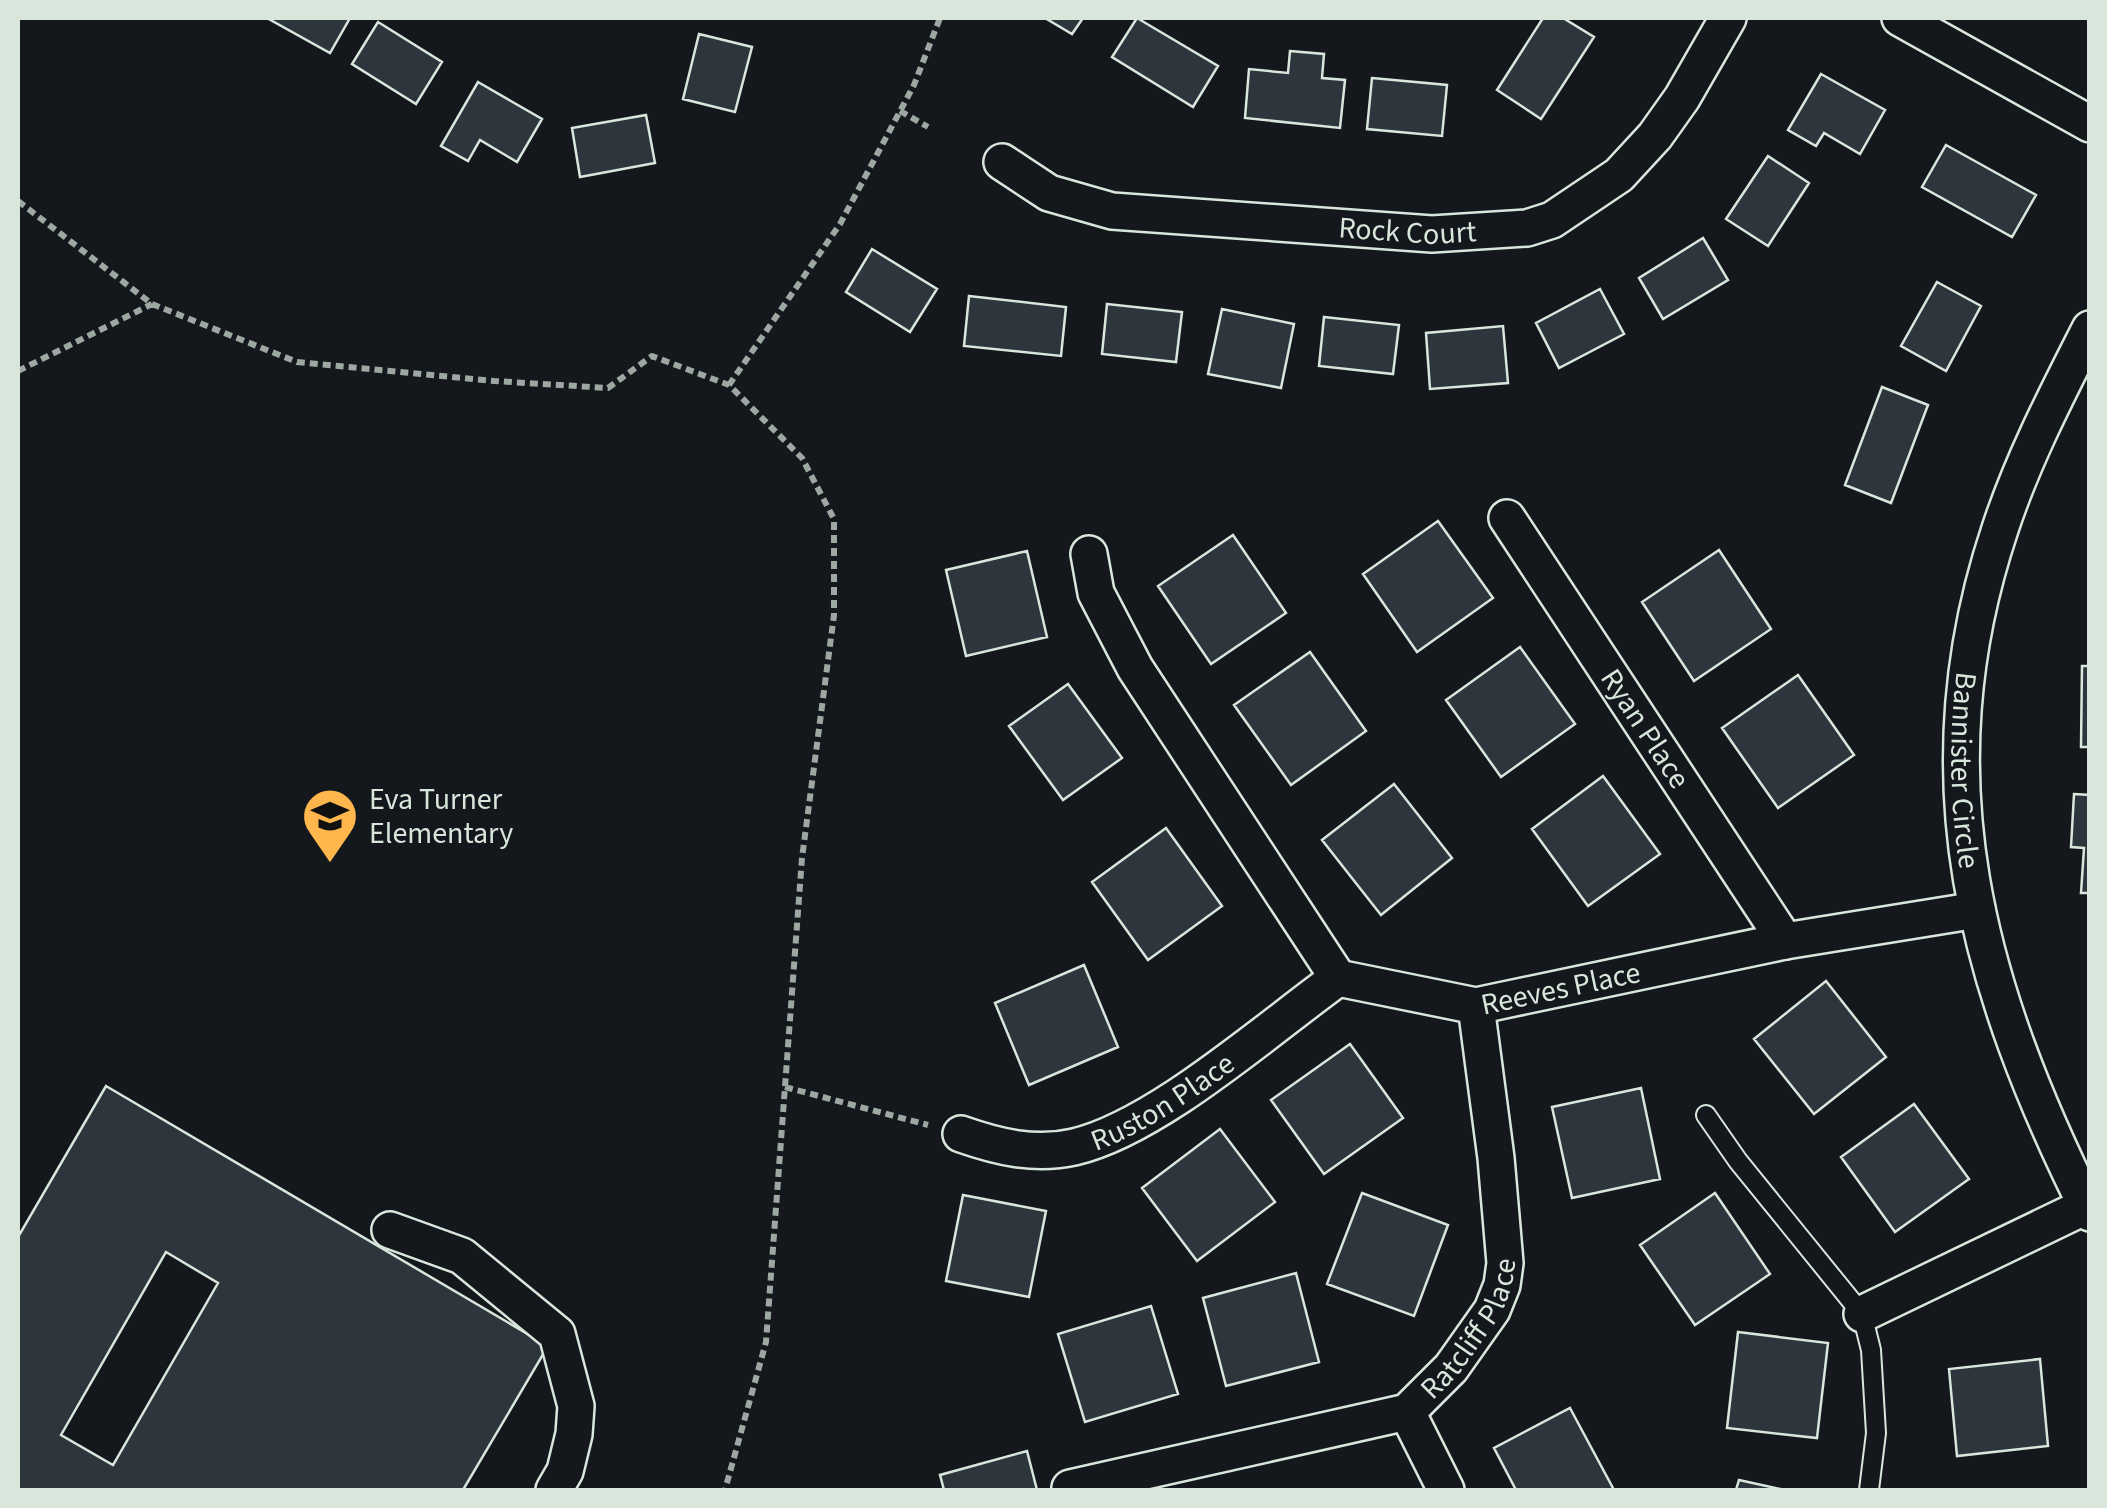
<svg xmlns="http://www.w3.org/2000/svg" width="2107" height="1508" font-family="'Source Sans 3',sans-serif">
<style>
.building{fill:#2c363c;stroke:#d8e6dc;stroke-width:2.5;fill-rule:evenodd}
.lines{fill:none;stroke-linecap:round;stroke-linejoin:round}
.lane-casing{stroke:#d8e6dc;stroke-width:22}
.street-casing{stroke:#d8e6dc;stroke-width:40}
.path{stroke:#9da8a2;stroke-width:6;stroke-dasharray:8 5;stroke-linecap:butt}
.lane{stroke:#14181c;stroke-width:18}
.street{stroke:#14181c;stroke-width:35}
.labels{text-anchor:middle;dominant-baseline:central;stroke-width:8;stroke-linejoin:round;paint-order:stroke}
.street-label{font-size:30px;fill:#d8e6dc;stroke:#14181c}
.poi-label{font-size:30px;fill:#d8e6dc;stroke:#14181c;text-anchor:start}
</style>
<rect width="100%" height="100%" fill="#14181c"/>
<path class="building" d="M267,18H350L330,53Z
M1045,18H1083L1072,34Z
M1137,18L1218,66L1193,107L1112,57Z
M1543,18H1563L1594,37L1541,119L1497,90Z
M378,22L442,62L416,104L352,64Z
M699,34L752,47L735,112L683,99Z
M1290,51L1324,54L1322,78L1345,80L1340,128L1245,118L1249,69L1288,73Z
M1821,74L1885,110L1860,154L1824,133L1816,146L1788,130Z
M1372,78L1447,85L1442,136L1367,129Z
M478,82L542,119L517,162L480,140L468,161L441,146Z
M646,115L655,163L580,177L572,128Z
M1946,145L2036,195L2012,237L1922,187Z
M1768,156L1809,183L1768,246L1726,219Z
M1703,238L1728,280L1663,319L1639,278Z
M872,249L937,289L910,332L846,292Z
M1937,282L1981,306L1946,371L1901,346Z
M1600,289L1624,334L1559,368L1536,323Z
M969,296L1066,307L1061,356L964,346Z
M1107,304L1182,312L1176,362L1102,354Z
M1222,309L1294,324L1281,388L1208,374Z
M1324,317L1399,325L1393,374L1319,366Z
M1503,326L1508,383L1430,389L1426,333Z
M1882,387L1928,405L1891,503L1845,485Z
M1438,521L1493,598L1417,652L1363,574Z
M1233,535L1286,613L1211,664L1158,586Z
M1719,550L1771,629L1694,681L1642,602Z
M1027,551L1047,637L966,656L946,570Z
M1520,647L1575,724L1501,777L1446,700Z
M1310,652L1366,731L1291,785L1234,705Z
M2082,666H2090V747H2081Z
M1798,675L1854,755L1778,808L1722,728Z
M1068,684L1122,758L1063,800L1009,726Z
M1603,776L1660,854L1588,906L1532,829Z
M1394,784L1452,858L1381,915L1322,840Z
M2074,794L2090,795V893H2081L2084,848L2071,847Z
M1166,828L1222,906L1148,960L1092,882Z
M1084,965L1118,1047L1029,1085L995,1003Z
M1826,981L1886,1057L1814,1114L1754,1039Z
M1350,1044L1403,1118L1324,1174L1271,1100Z
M106,1086L548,1346L463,1490H18V1237ZM166,1252L218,1283L113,1465L61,1435Z
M1641,1088L1660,1179L1572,1198L1552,1107Z
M1914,1104L1969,1179L1895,1232L1841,1157Z
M1220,1129L1275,1202L1197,1261L1142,1188Z
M1362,1193L1448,1225L1414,1316L1327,1284Z
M1715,1193L1770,1274L1695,1325L1640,1245Z
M963,1195L1046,1211L1029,1297L946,1281Z
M1296,1273L1319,1362L1226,1386L1203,1298Z
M1151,1306L1178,1394L1085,1422L1058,1334Z
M1738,1332L1828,1343L1817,1438L1727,1428Z
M2040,1359L2048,1446L1957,1456L1949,1369Z
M1570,1408L1614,1490H1516L1494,1448Z
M1027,1451L1037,1490H944L940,1475Z
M1739,1480L1785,1490H1736Z"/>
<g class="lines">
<g class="lane-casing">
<path id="lane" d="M1706,1115L1738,1161L1862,1314L1871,1350L1876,1433L1869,1490"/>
</g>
<g class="street-casing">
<g id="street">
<path d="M1900,18L2090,124"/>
<path id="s1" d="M1002,162L1049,193L1112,211L1432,234L1527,228L1552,220L1619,175L1655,136L1682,98L1728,18"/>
<path id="s2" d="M2090,329C2057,394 2023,459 2000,529C1917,777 1977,987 2090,1213"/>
<path id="s3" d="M1507,518L1785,941"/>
<path id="s4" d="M1089,554L1096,593L1135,668L1338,978L1476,1006L1785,941L1977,910"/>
<path id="s5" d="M961,1134C998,1147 1035,1156 1074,1147C1156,1128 1267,1029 1338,978"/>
<path d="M390,1230L462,1256L557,1334L576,1406L574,1434L565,1471L554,1490"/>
<path d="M1862,1314L2086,1206"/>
<path d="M1407,1412L1446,1490"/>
<path id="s6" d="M1070,1488L1407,1412L1451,1368L1492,1310L1502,1285L1505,1263L1496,1158L1476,1006"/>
</g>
</g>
<path class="path" d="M900,111L928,127
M18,201L152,304L297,362L494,381L608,388L652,356L729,385L802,458L834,519V615L802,858L766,1342L725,1490
M18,371L152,304
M729,385L840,224L914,85L940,18
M785,1087L928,1125"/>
<use href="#lane" class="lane"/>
<use href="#street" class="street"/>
</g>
<defs>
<g id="school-pin" transform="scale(2.875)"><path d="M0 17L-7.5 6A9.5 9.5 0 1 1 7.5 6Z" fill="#ffb74d" stroke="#14181c"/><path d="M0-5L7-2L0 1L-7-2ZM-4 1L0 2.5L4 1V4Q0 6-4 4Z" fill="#111"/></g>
</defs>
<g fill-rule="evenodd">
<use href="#school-pin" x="330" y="816"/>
</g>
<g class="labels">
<g class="street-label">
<text stroke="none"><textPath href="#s1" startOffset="418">Rock Court</textPath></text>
<text stroke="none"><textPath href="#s3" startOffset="252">Ryan Place</textPath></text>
<text stroke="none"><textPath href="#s2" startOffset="465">Bannister Circle</textPath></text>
<text stroke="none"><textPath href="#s4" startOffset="722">Reeves Place</textPath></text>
<text stroke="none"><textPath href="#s5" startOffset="215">Ruston Place</textPath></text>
<text stroke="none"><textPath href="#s6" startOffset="452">Ratcliff Place</textPath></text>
</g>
<g class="poi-label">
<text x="369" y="799">Eva Turner<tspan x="369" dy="34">Elementary</tspan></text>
</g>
</g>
<rect width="2107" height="1508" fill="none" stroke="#d8e6dc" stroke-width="40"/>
</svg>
